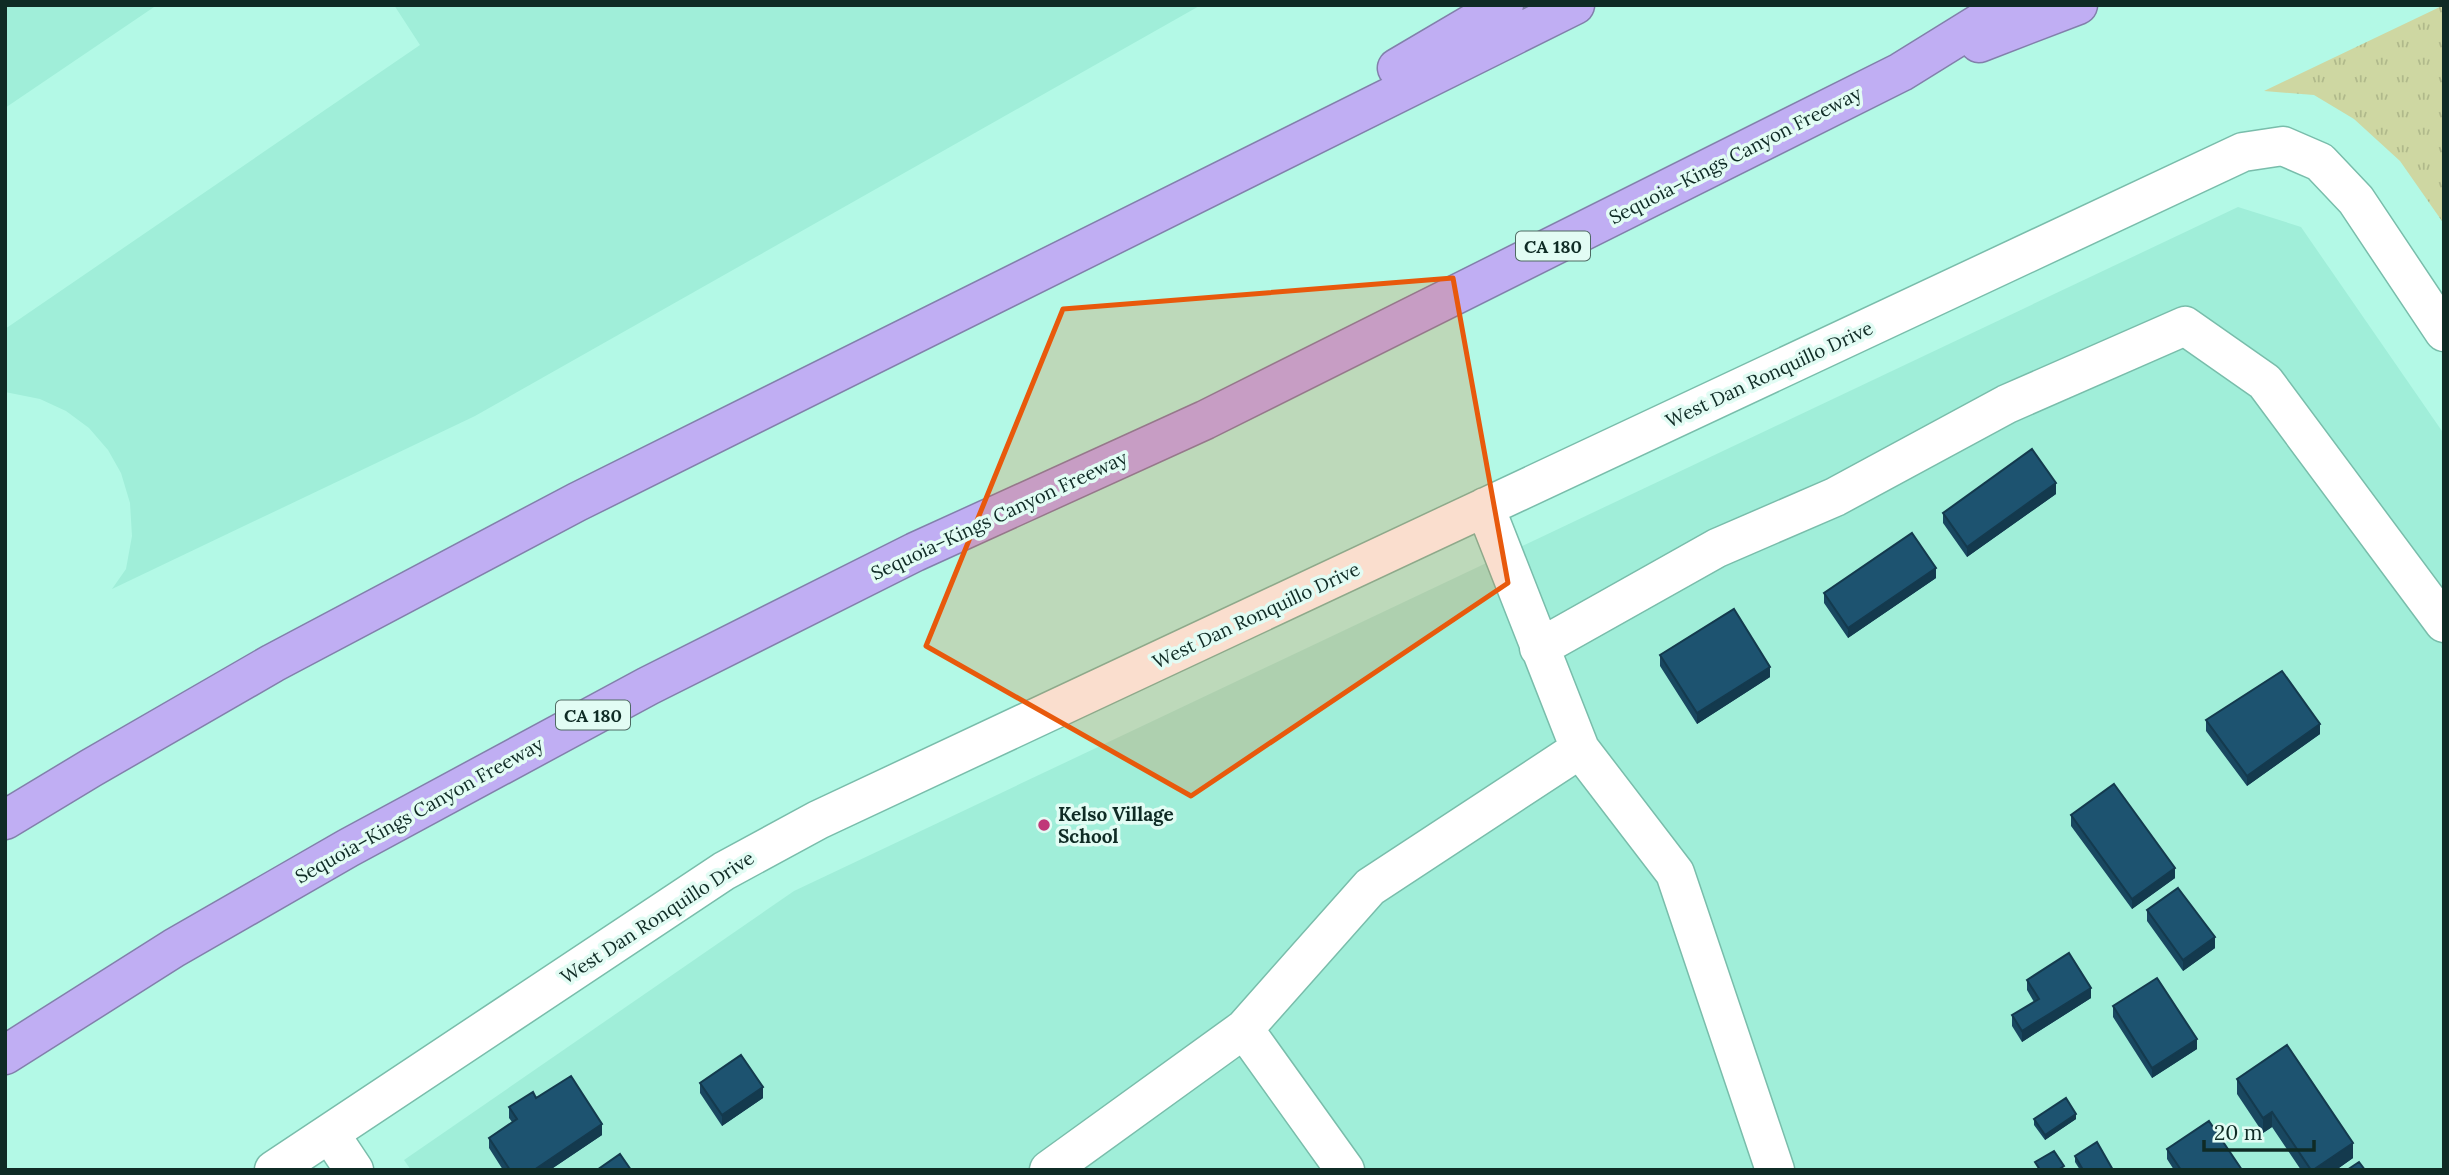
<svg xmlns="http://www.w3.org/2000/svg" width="2449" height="1175" font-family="Lora,serif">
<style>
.built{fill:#a0eed9}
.grass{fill:url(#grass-tufts)}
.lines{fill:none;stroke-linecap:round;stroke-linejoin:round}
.minor-casing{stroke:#79bdab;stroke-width:41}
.highway-casing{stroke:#8280ab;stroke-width:41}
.minor{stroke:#fff;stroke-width:38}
.highway{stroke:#c0aef3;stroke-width:38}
.wall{fill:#194760}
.shaded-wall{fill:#143a4e}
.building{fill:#1d5370;stroke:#143a4e;stroke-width:2}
.marked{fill:#e8590c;fill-opacity:0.2;stroke:#e8590c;stroke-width:5;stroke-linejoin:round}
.poi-dot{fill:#c03878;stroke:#e2fcf4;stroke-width:2.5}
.labels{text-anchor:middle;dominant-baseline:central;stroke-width:7;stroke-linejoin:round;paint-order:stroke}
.shield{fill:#e2fcf4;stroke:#4e6a63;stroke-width:2}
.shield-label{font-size:18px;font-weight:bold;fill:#0f2b25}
.street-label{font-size:19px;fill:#0f2b25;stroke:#e2fcf4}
.poi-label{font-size:19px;font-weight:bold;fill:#0f2b25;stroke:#e2fcf4;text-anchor:start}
</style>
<defs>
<pattern id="grass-tufts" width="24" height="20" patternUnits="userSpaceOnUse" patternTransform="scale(1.75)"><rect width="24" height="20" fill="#ced7a2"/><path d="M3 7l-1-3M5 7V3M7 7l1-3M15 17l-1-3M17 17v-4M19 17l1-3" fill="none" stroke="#b0b98b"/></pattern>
</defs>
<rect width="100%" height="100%" fill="#b3f9e6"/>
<path class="built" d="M5,5H157L5,108Z
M394,5H1201L475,416L112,589L126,569L132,536L130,503L121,473L108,450L89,428L66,411L40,399L5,392V329L420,45Z
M2238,207L2301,227L2444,434V1170H411L404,1160L794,891Z"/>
<path class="grass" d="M2444,5V224L2400,161L2354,119L2314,95L2264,91Z"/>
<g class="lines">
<g class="minor-casing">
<path id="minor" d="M1539,648L1717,548L1835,497L2007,404L2185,326L2265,382L2444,623
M1580,749L1675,873L1775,1170
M330,1134L354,1170
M274,1170L724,871L818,820L2243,152L2283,146L2320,162L2356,200L2444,332
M1049,1170L1244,1029
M1345,1170L1244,1029L1370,887L1580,749L1485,507"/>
</g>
<g class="highway-casing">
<path id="highway" d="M1979,43L2078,5
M1397,68L1504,5
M5,820L91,768L273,663L577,502L1575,5
M5,1055L174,948L348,848L648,686L915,552L1205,420L1901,72L2009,5"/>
</g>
<use href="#minor" class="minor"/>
<use href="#highway" class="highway"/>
</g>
<path class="wall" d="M2056,494L1967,557L1943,523V513Z
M1936,578L1848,638L1824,603V593Z
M1660,655L1770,677L1697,724L1660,666Z
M2206,720L2320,734L2247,786L2206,731Z
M2071,815L2175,878L2132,909L2071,826Z
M2147,910L2215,948L2183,971L2147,921Z
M2027,980L2091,998L2022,1042L2012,1026V1015L2034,1002L2027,990Z
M2113,1006L2197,1049L2152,1078L2113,1017Z
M2237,1079L2353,1158L2336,1170H2301L2272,1127L2263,1133L2237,1094Z
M700,1083L763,1098L722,1126L700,1093Z
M536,1098L602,1135L550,1170H503L489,1148V1138L512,1122L509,1118V1107Z
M2034,1119H2076L2045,1140L2034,1125Z
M2167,1149L2242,1170H2174L2167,1159Z
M2075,1156L2113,1170H2080L2075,1162Z"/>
<path class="shaded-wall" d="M2056,483V494L1967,557V547Z
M1936,568V578L1848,638V628Z
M1770,667V677L1697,724V713Z
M2320,724V734L2247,786V776Z
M2175,868V878L2132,909V899Z
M2215,937V948L2183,971V960Z
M2091,988V998L2022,1042V1031Z
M2197,1039V1049L2152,1078V1068Z
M763,1087V1098L722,1126V1115Z
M2272,1112V1127L2263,1133V1118Z
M2076,1114V1119L2045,1140V1135Z
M602,1124V1135L550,1170H534Z
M2353,1143V1158L2336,1170H2313Z"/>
<path class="building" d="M2032,449L2056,483L1967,547L1943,513Z
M1912,533L1936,568L1848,628L1824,593Z
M1734,609L1770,667L1697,713L1660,655Z
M2282,671L2320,724L2247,776L2206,720Z
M2114,784L2175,868L2132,899L2071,815Z
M2178,888L2215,937L2183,960L2147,910Z
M2069,953L2091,988L2022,1031L2012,1015L2039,999L2027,980Z
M2157,978L2197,1039L2152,1068L2113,1006Z
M2287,1045L2353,1143L2313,1170H2311L2272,1112L2263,1118L2237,1079Z
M741,1055L763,1087L722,1115L700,1083Z
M571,1076L602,1124L534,1170H510L489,1138L517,1119L509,1107L533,1092L536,1098Z
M2066,1098L2076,1114L2045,1135L2034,1119Z
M2209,1121L2242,1170H2181L2167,1149Z
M2097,1142L2113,1170H2083L2075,1156Z
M2054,1151L2064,1166L2058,1170H2040L2035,1162Z
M620,1154L631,1170H597Z
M2359,1162L2365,1170H2347Z"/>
<path class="marked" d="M1453,278L1508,583L1191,796L926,646L1063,309Z"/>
<circle class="poi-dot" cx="1044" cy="825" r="7"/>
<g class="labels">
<g class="shield">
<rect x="1516" y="231.5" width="74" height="29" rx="5"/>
<rect x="556" y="700.5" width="74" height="29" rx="5"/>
</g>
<g class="shield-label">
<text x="1553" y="246">CA 180</text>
<text x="593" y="715">CA 180</text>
</g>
<g class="street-label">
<text transform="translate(1735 155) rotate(-27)">Sequoia–Kings Canyon Freeway</text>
<text transform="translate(1769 374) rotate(-25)">West Dan Ronquillo Drive</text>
<text transform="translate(999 515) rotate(-25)">Sequoia–Kings Canyon Freeway</text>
<text transform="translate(1256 615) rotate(-25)">West Dan Ronquillo Drive</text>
<text transform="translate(419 810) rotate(-29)">Sequoia–Kings Canyon Freeway</text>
<text transform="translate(657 917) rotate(-33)">West Dan Ronquillo Drive</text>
</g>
<g class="poi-label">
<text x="1058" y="814">Kelso Village<tspan x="1058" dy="22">School</tspan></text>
</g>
</g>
<rect width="2449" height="1175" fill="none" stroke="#0f2b25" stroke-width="14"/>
<path d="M2204 1140v10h110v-10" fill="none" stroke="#0f2b25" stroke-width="3.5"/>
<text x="2214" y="1140" font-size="21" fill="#0f2b25" stroke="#e2fcf4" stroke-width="5" paint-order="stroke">20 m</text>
</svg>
